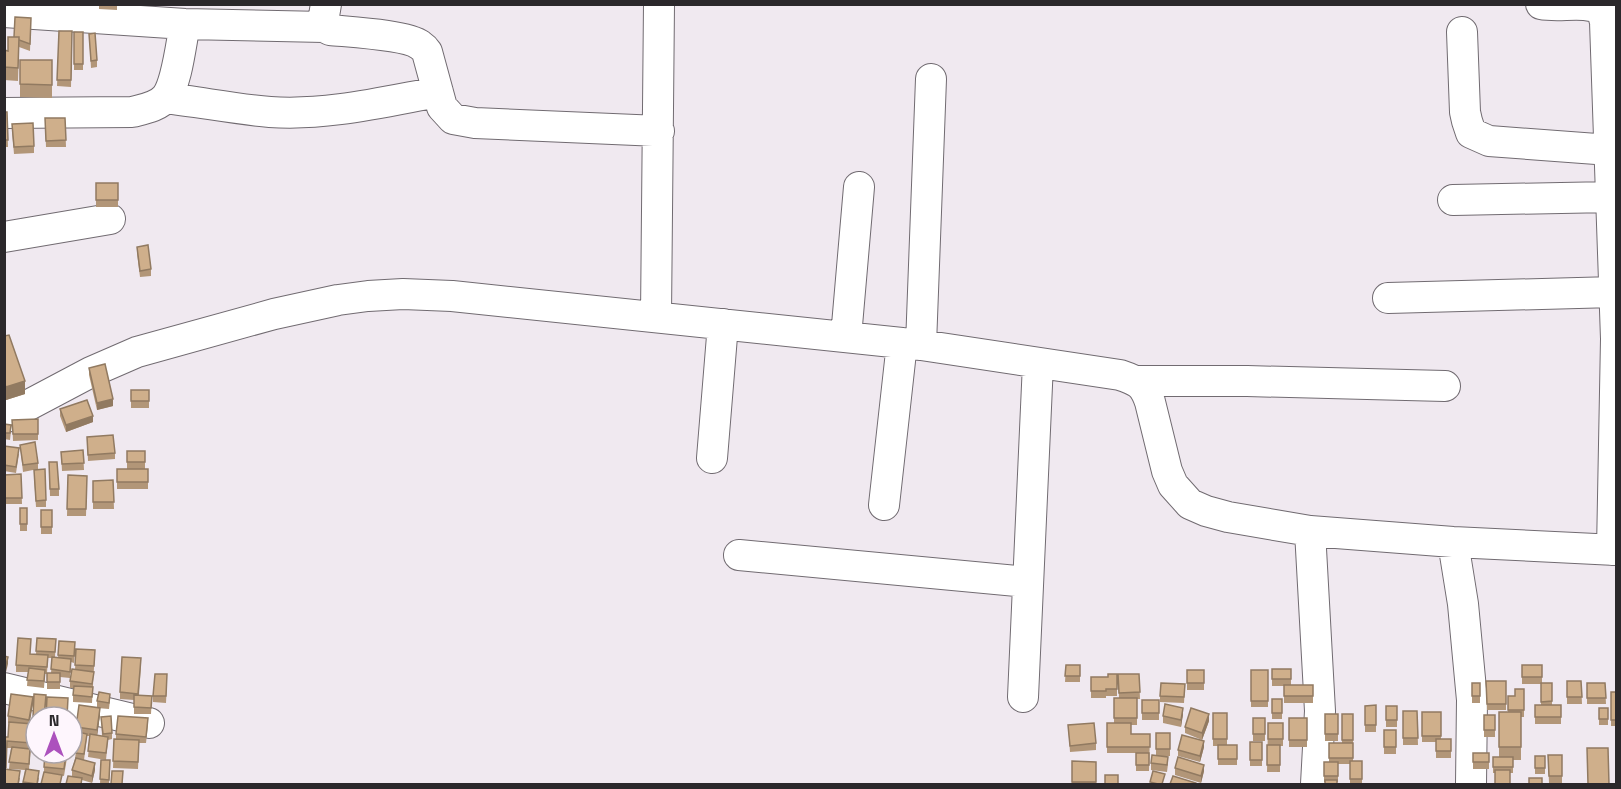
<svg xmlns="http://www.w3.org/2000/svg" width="1621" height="789" font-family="'Space Grotesk',sans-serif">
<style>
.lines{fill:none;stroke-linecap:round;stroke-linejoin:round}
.street-casing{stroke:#716b71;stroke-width:32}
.street{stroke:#fff;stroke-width:30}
.wall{fill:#b29678;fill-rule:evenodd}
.shaded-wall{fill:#917a61}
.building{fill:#cfaf8b;stroke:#917a61;stroke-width:1.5}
</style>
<rect width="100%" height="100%" fill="#f0e9f0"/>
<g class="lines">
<g class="street-casing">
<path id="street" d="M326,4L323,22L324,27L330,30C349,32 407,35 420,45C423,47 425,49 427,52L442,107L453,119L475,123L659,131
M1541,4C1561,8 1584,0 1602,10L1605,22L1616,339L1612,550
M4,12L185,24L324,27
M1462,32L1465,112L1467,121L1471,133L1489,141L1610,150
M165,98C200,102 235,109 270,112C326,116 383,102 438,92
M4,113L132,112C144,109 158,107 166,97C177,83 181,43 185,24
M1453,200L1611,197
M4,237L110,219
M1388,298L1614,292
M656,316L659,4
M846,337L859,187
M921,345L931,79
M1138,381H1247L1445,386
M4,418L91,372L137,352L274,314L338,300L368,296L403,294L452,296L921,345L1120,375C1138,381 1144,384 1150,402L1167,471L1173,485L1190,504L1206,511L1228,517L1310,531L1453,542L1616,550
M712,458L723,324
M884,505L902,343
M1310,531L1320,711L1316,784
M1453,542L1463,604L1472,700L1471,784
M739,555L1027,582
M4,688L149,723
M1023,697L1038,363"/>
</g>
<use href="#street" class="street"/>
</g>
<path class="wall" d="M99,4H117V10L99,9Z
M31,18L30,51L19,47L18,81L4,80V50L8,51L14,37Z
M59,31H72L71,87L57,86Z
M74,32H83V70H74Z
M89,34L97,60V67L91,68Z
M20,60H52V98L20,97Z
M4,112H7L8,147H4Z
M45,118H65L66,147H46Z
M12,131L34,146V153L14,154Z
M96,183H118V207H96Z
M137,247L151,269V276L140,277L137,253Z
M4,336L25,394L6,400L4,395Z
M89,368L113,406L97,410L89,375Z
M131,390H149V408H131Z
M60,409L93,422L66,432L60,416Z
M38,419V440L13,441L12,420Z
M4,424L11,431L10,440L4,439Z
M87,437L115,453V459L88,461Z
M20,445L38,463V469L23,472Z
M4,446L19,454L16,473L4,471Z
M83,450L84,470L62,471L61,452Z
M127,451H145V469H148V489H117V469H127Z
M49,462L59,489V496H50Z
M21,474L22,504H4V475Z
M68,475L87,476L86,516H67Z
M34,477L46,500V507H36Z
M113,480L114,509H93V481Z
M20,508H27V531H20Z
M41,510H52V534H41Z
M37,638L56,639L55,657L58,658L59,641L75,649L74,663L71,662L70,678L60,677V689H47V674H45L44,688L27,686L28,672H16V665L30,654H36ZM48,658H52L51,673H47Z
M76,649L95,650L92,703L73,702V688H70V681L75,670Z
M141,665L139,695L152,696L151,714H134V700L120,699V692Z
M1066,665H1080V682H1065Z
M1522,665H1542V683H1552V705H1561V724H1535V705H1541V684H1522Z
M1272,669H1291V685H1313V703H1284V686H1272Z
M1187,670H1204V690H1187Z
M1251,670H1268V707H1251Z
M1117,674V696H1106V698H1091V677H1108Z
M1118,674H1139L1140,699H1137V725H1131V734H1150L1149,771H1136V753H1107V723H1114V698H1119Z
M167,681L166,703L153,702V696Z
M1486,681H1506V710H1487Z
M1567,681H1581L1582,704H1567Z
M1472,683H1480V703H1472Z
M1587,683H1605L1606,704H1587Z
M1185,684L1184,703L1160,702V696Z
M1524,689V717H1521V760H1513V773H1493V757H1499V712H1508V696H1515Z
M1611,692H1617V726H1611Z
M1272,699H1282V719H1272Z
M110,700L109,709L97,708V701Z
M1142,700H1159V720H1142Z
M46,702L36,717V741H34L35,724H33L29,769L39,778L38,784H23L25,770L9,769L11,748H7L6,770L20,778L19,784H4V737H8L9,723H8V716L33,704L29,723L33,724V718Z
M1376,705V732H1365V706Z
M1386,706H1397V727H1386Z
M1599,708H1608V725H1599Z
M1403,711H1417L1418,745H1403Z
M1422,712H1441V739H1451V758H1436V742H1422Z
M1213,713H1227V745H1237V765H1218V746H1213Z
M1183,714L1181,727L1163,723V716Z
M1325,714H1338V741H1325Z
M1342,714H1353V761H1362V784H1350V764H1338V782H1324V762H1329V743H1342Z
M100,715L97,735L102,736L101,717L112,733V739L108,740L106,760L88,757L90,736H87L84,760L95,770L92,783L82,780V784L72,777V770L75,759L78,734H76V727Z
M1484,715H1495V737H1484Z
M1253,718H1265V741H1253Z
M1289,718H1307V747H1289Z
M1209,721L1202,740L1185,733V727Z
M1268,723H1283V746H1280V772H1267Z
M148,725L146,743H139L138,769L113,768L114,739H116V734Z
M1068,725L1096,743V750L1070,752Z
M1384,730H1396V754H1384Z
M1156,733H1170V756H1158L1168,764L1167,772L1151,770V763L1156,755Z
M1250,742H1262V766H1250Z
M1204,747L1200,762L1178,756V750Z
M1473,753H1489V769H1473Z
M1548,755H1562V783H1549Z
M1535,756H1545V774H1535Z
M67,758L64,776L44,772V767Z
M101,760H110L109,784H100Z
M1072,761L1096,762V784H1072Z
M1175,768L1204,771L1201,783L1175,775Z"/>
<path class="shaded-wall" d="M25,381V394L6,400V387Z
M113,399V406L97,410V403Z
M93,416V422L66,432V425Z
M8,657V664L4,680V673Z
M33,697V704L29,726V720Z
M100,708V715L97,737V730Z
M1183,708V714L1181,727V720Z
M1209,714V721L1202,740V733Z
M1204,741V747L1200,762V756Z
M95,763V770L92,783V776Z
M1204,765V771L1201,783V776Z"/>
<path class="building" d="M15,17L31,18L30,44L19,40V37H14Z
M59,31H72L71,80H57Z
M74,32H83V64H74Z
M95,33L97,60L91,61L89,34Z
M8,37H19L18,68L4,67V50L8,51Z
M20,60H52V85L20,84Z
M4,112H7L8,140H4Z
M45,118H65L66,140L46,141Z
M33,123L34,146L14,147L12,124Z
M96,183H118V200H96Z
M148,245L151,269L140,271L137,247Z
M9,335L25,381L6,387L4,382V336Z
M105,364L113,399L97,403L89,368Z
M131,390H149V401H131Z
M87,400L93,416L66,425L60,409Z
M38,419V434H13L12,420Z
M4,424L11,425L10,433H4Z
M113,435L115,453L88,455L87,437Z
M35,442L38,463L23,465L20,445Z
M4,446L19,448L16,467L4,465Z
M83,450L84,463L62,464L61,452Z
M127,451H145V462H127Z
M49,462H57L59,489H50Z
M45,469L46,500L36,501L34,470Z
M117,469H148V482H117Z
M21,474L22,498H4V475Z
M68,475L87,476L86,509H67Z
M113,480L114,502H93V481Z
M20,508H27V524H20Z
M41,510H52V527H41Z
M18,638L31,639L30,654L48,655L47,667L16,665Z
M37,638L56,639L55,652L36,651Z
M59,641L75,642L74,656L58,655Z
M76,649L95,650L94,666L75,665Z
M4,656L8,657L4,673Z
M52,657L71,659L70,672L51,669Z
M122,657L141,658L138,694L120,692Z
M1066,665H1080V676H1065Z
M1522,665H1542V677H1522Z
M29,668L45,670L44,681L27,680Z
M72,669L94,672L92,684L70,681Z
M1272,669H1291V679H1272Z
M1187,670H1204V683H1187Z
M1251,670H1268V701H1251Z
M47,673H60V682H47Z
M155,674H167L166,696H153Z
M1108,674H1117V689H1106V691H1091V677H1108Z
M1118,674H1139L1140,692L1119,693Z
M1486,681H1506V704H1487Z
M1567,681H1581L1582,697H1567Z
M1161,683L1185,684L1184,697L1160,696Z
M1472,683H1480V696H1472Z
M1541,683H1552V701L1541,702Z
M1587,683H1605L1606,698H1587Z
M1284,685H1313V696H1284Z
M74,686L93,687L92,697L73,695Z
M1515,689H1524V710H1508V696H1515Z
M99,692L110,694L109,703L97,701Z
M1611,692H1617V720H1611Z
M11,694L33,697L29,720L8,716Z
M34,694L46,695L44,717L33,718Z
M134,695L152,696L151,708L134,707Z
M47,697L68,698L67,717H46Z
M1114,698H1137V718H1114Z
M1272,699H1282V713H1272Z
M1142,700H1159V713H1142Z
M1165,704L1183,708L1181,720L1163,716Z
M79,705L100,708L97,730L76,727Z
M1376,705V725H1365V706Z
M1535,705H1561V717H1535Z
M1386,706H1397V720H1386Z
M1191,708L1209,714L1202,733L1185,727Z
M1599,708H1608V719H1599Z
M1403,711H1417L1418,738H1403Z
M1422,712H1441V736H1422Z
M1499,712H1521V747H1499Z
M1213,713H1227V739H1213Z
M1325,714H1338V734H1325Z
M1342,714H1353V740H1342Z
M1484,715H1495V730H1484Z
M111,716L112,733L103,734L101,717Z
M118,716L148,718L146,737L116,734Z
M1253,718H1265V734H1253Z
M1289,718H1307V740H1289Z
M9,722L33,724L31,743L7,741L6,767L4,766V737H8Z
M35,722H36V735H34Z
M1094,723L1096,743L1070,746L1068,725Z
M1107,723H1131V734H1150V747H1107Z
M1268,723H1283V739H1268Z
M1384,730H1396V747H1384Z
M78,732L87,734L84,754L75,753Z
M1156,733H1170V749H1156Z
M90,734L108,737L106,753L88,751Z
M1182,735L1204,741L1200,756L1178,750Z
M114,739L139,740L138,762L113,761Z
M1436,739H1451V751H1436Z
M1250,742H1262V760H1250Z
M1329,743H1353V758H1329Z
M1218,745H1237V759H1218Z
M1267,745H1280V765H1267Z
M12,747L30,749L29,764L9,762Z
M1587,748H1608L1609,784H1588Z
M45,753H66L64,769L44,767Z
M1136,753H1149V765H1136Z
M1473,753H1489V762H1473Z
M1152,755L1168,757L1167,765L1151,763Z
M1548,755H1562V776H1549Z
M1535,756H1545V768H1535Z
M1178,757L1204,765L1201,776L1175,768Z
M1493,757H1513V767H1493Z
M76,758L95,763L92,776L72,770Z
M101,760H110L109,780L100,779Z
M1072,761L1096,762V782H1072Z
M1350,761H1362V779H1350Z
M1324,762H1338V776H1324Z
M4,769L20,771L18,784H4Z
M26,769L39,771L37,784L23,782Z
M1495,770H1510V784H1495Z
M112,771H123L122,784H111Z
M1153,771L1165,774L1162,784H1158L1150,782Z
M44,772L62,775L60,784H41Z
M1105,775H1118V784H1105Z
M68,776L82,778L81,784H66Z
M1173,776L1196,783V784H1170Z
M1529,778H1542V784H1529Z
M1325,780H1337V784H1325Z"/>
<rect width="1621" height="789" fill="none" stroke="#2b282b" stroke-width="12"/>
<g transform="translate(54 735)"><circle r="28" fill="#fef6fd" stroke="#aaa4a9" stroke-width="1.5"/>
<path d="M0-4.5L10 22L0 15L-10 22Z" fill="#ac51bd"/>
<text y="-9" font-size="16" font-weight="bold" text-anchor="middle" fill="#2b282b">N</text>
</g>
</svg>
